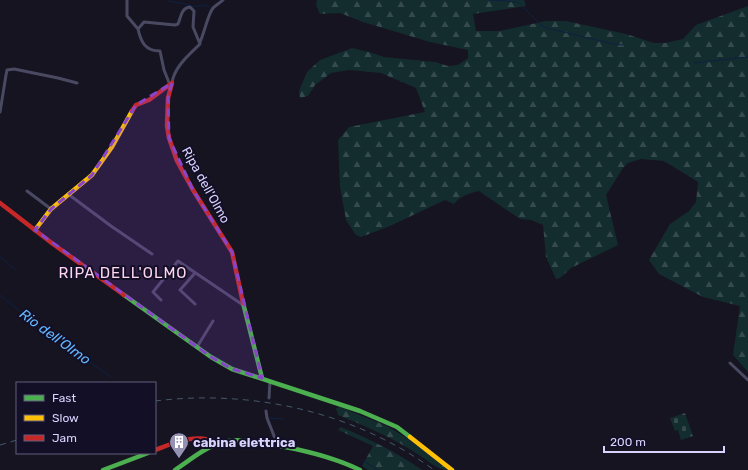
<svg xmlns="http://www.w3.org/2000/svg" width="748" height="470" font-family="Rubik,sans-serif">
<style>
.forest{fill:url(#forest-firs)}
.cemetery{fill:url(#cemetery-stones)}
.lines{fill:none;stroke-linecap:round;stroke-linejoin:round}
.stream{stroke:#0d2144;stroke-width:1}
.street{stroke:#4a4962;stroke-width:3}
.fast{stroke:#4caf50;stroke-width:4.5}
.slow{stroke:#ffc107;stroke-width:4.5}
.jam{stroke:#c62828;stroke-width:4.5}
.rail{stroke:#43596b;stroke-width:1;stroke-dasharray:6 5;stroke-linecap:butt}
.marked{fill:#8945c9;fill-opacity:0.2;stroke:#8945c9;stroke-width:3;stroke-dasharray:8 5;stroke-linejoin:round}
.labels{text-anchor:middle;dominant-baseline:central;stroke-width:4;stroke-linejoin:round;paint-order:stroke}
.street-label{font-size:13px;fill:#d9d4ff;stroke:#130f26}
.poi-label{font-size:13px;font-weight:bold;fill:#d9d4ff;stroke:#130f26;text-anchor:start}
.water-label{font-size:14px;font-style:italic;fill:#62b6ff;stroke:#130f26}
.quarter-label{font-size:15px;letter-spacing:1px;fill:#ffd6f0;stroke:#130f26}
</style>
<defs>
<pattern id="forest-firs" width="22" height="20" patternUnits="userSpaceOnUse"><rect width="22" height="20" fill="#132c2d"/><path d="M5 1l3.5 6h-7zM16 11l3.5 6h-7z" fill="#354a4c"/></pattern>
<pattern id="cemetery-stones" width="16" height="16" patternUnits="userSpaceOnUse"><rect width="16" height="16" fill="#132c2d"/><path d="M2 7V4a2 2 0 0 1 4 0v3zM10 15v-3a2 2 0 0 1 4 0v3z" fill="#354a4c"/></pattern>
</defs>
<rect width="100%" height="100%" fill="#161421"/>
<path class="forest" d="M317,0H524L526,6L473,14L476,31H500L546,21H566L626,34L654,43H665L683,39L696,25L748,6V372L733,355L740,306L703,297L659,274L649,260L670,224L689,211L696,202L698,182L664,161L641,159L628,163L623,168L606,195L618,245L571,268L560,278L556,279L546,257L543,225L531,220L520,219L479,191C470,193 460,196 454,204L445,200L390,226L361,237L356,235L346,220L340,187L338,140L349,127L425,112L416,88L381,73L349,70L331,73L315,85L308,96L300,98L299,91L307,72L320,60L352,48L369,52L384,57L435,62L448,66L458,65L468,58V50L430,42L363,22L340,13L320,14L316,5Z
M340,407L387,426L410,440L449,470C438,470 431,463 422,457C396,439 367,427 338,415L336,408Z
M341,427C369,439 397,452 422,470H368L362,466L373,446L338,430Z"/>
<path class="cemetery" d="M685,413L693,436L681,440L678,430L675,431L670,418Z"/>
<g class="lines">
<path class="stream" d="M490,0L518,2L541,25L547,28L613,44L623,45
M169,1L190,5L192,7L205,5L209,7
M694,63L748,57
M0,257L16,270
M0,295L45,331L111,377
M269,418L284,419
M362,460L378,470"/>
<path class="street" d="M127,0V16L138,29L144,22L175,25L178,24C181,17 181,8 190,7L194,11L193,27L200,44C189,55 174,67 172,83
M138,29C141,42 145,51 160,51L164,70L170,85
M200,42C204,34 208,14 213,8C216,5 220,3 223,0
M0,112L6,75L7,70L14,69L58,78L77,83
M27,191L51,209
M68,194L111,226L152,254
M195,273L180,290L195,304
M161,300L153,292L178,261L243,305
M197,347L213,321
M730,363L748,380
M269,398L270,381
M266,411L267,418L278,446"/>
<path class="fast" d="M124,295L211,357L232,369L360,411L397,427L410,437
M243,303L262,378
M103,470L148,453
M175,470C190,460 205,447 223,442C238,438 253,442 268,444C300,449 331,456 360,470"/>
<path class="slow" d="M35,230L51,209L92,175L112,147L132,111
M410,437L452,470"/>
<path class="jam" d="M132,111L136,105L149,100L172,83L168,98L167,126L169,138L177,161L193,190L232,252L243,303
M0,203L53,244L124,295
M155,450C176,442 198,432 219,444"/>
<path class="rail" d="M155,401C252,389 355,412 434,470
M0,445L17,440"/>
</g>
<path class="marked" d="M172,83L168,98L169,138L193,190L232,252L262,378L232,369L211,357L35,230L51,209L92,175L136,105Z"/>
<defs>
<g id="building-pin" transform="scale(1)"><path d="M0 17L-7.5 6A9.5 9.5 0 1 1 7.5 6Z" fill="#9591b1" stroke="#130f26"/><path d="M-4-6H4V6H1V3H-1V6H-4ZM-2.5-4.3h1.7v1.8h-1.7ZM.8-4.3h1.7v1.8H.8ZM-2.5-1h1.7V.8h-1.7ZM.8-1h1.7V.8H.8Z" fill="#fff"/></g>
</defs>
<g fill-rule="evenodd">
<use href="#building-pin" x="179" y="442"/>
</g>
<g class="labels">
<g class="street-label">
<text transform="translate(206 185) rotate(61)">Ripa dell'Olmo</text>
</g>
<g class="poi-label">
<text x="193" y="442">cabina elettrica</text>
</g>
<g class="water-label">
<text transform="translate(55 337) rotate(36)">Rio dell'Olmo</text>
</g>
<g class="quarter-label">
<text x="123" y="273">RIPA DELL'OLMO</text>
</g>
</g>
<rect x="16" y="382" width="140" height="72" fill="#130f26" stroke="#625e7d"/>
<rect x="24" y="395" width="20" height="6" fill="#4caf50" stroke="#625e7d"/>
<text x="52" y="402" font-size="12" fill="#d9d4ff">Fast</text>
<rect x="24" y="415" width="20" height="6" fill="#ffc107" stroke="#625e7d"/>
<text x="52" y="422" font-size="12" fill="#d9d4ff">Slow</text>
<rect x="24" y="435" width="20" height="6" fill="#c62828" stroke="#625e7d"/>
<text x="52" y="442" font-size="12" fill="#d9d4ff">Jam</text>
<path d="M604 446v6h120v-6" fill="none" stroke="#d9d4ff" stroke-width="2"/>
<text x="610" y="446" font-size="12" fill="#d9d4ff" stroke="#130f26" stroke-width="3" paint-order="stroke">200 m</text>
</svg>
